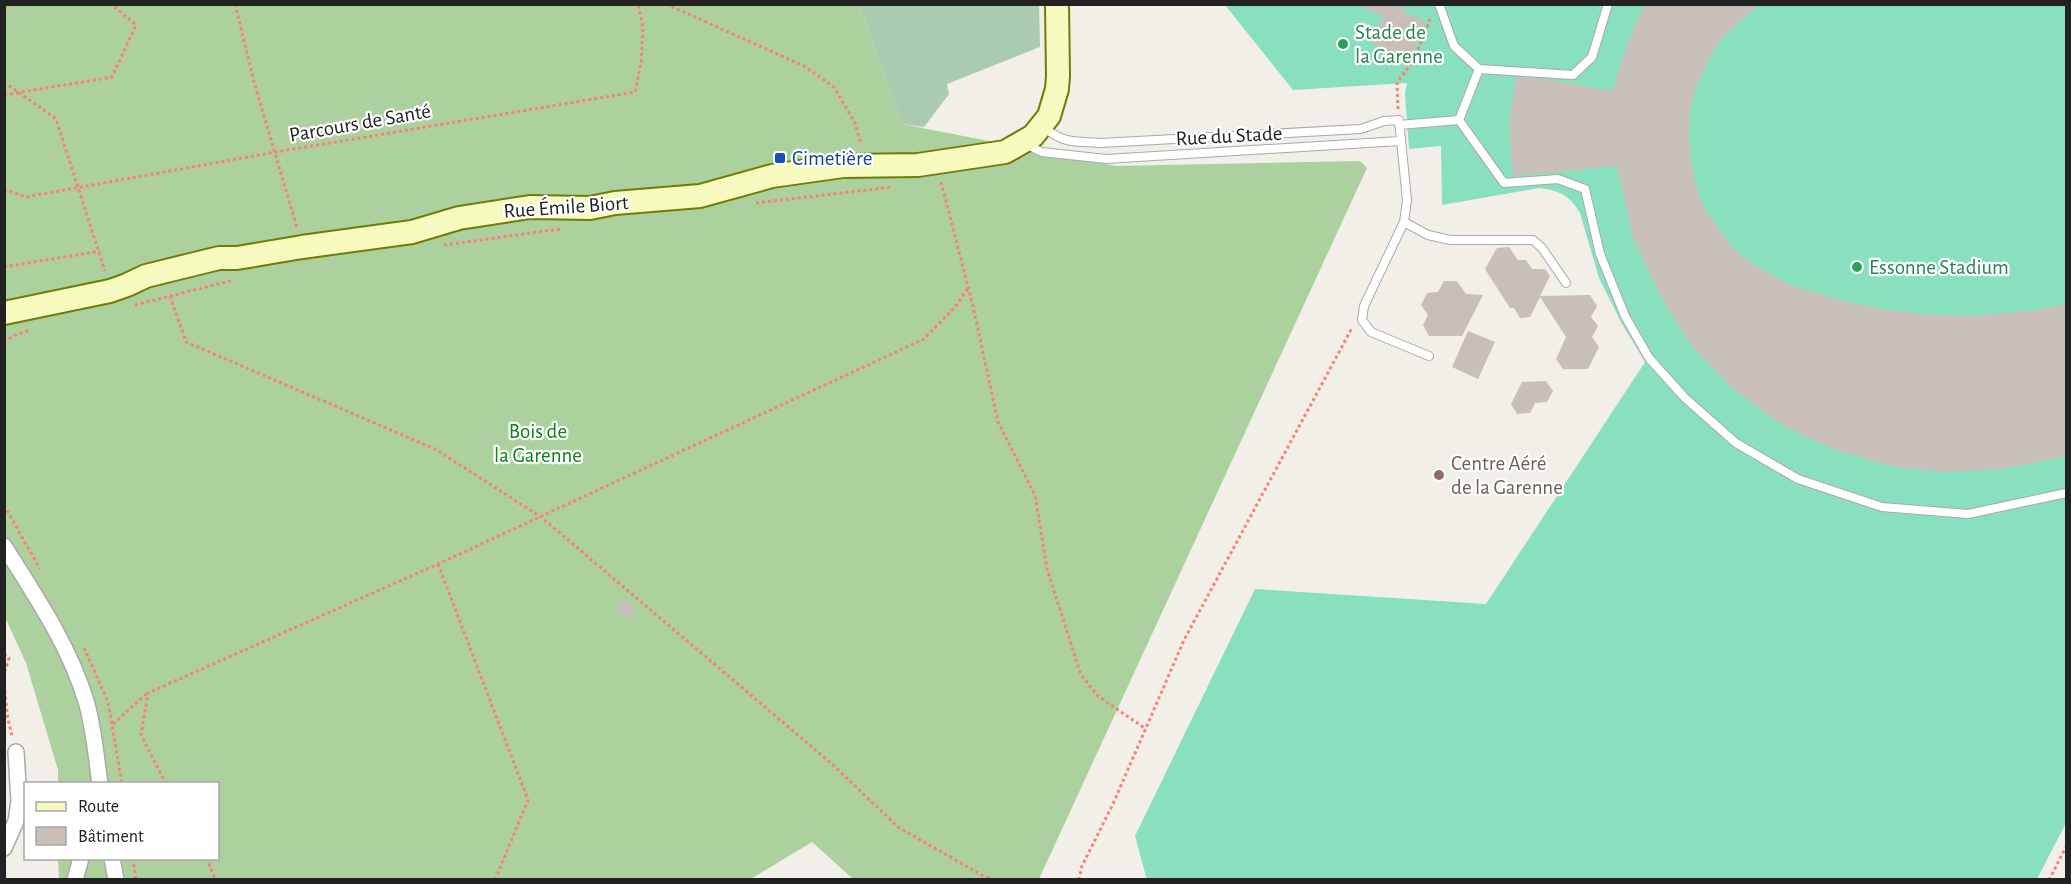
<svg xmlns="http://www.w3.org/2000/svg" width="2071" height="884" font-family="'Alegreya Sans',sans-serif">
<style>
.forest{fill:#add19e}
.cemetery{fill:#aacbaf}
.pitch{fill:#88e0be}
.building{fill:#c7bfb8}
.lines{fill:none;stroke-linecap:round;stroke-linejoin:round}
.lane-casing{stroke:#a9a9a9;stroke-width:10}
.street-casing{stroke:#a9a9a9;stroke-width:18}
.secondary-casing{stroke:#707d05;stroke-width:26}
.path{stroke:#fa8072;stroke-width:3;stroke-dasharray:3 3;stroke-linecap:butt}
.lane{stroke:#fff;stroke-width:8}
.street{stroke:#fff;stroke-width:15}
.secondary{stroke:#f7fabf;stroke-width:22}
.leisure-dot{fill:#2e9e5b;stroke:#fff;stroke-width:2}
.transit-dot{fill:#1a4fb4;stroke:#fff;stroke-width:2}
.education-dot{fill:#8d6e63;stroke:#fff;stroke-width:2}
.labels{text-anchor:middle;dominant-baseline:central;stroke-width:4.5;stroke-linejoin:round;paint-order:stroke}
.leisure-label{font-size:21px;fill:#27864d;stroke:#fff;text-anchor:start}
.street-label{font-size:21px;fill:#222;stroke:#fff}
.transit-label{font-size:21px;fill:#164399;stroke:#fff;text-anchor:start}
.park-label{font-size:21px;fill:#0c8416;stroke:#fff}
.education-label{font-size:21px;fill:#785e54;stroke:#fff;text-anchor:start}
</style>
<rect width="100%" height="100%" fill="#f2efe9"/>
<path class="forest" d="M5,5H859L902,124L1116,166L1360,161L1367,168L1039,879H853L812,842L749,880L59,879L58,859L218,858V784L58,783V770L26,663L5,617Z"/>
<path class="cemetery" d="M859,5H1039L1040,47L947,84L949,94L924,127L902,124Z"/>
<path class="pitch" d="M1225,5H2066V823L2037,879L1147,880L1135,836L1255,589L1486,604L1645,362L1622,324L1599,278L1580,213C1570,195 1558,190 1539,188L1442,205L1441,146L1409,149L1405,93L1407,83L1293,90Z"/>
<path class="building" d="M1355,4H1406L1403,12L1425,21L1411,57L1400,63L1381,55L1383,49L1372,44L1383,16Z
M1645,4H1759L1727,33L1714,49L1698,83L1691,104L1689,124L1690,159L1698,193L1704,207L1724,237L1737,252L1754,265L1791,285L1848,302L1880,309L1922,314L1968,316L2037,310L2067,304V456L2003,469L1948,472L1893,467L1833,449L1780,424L1731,387L1691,345L1661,297L1633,238L1617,166L1513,176L1509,125L1516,77L1544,79L1612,91L1629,39Z
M1509,247L1518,260H1526L1532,269H1545L1550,276L1540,296L1590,295L1597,306L1591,317L1598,326L1592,337L1599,347L1588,369H1563L1556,359L1566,337L1540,297L1530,317L1520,318L1514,308H1510L1485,269L1497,248Z
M1444,281H1457L1466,294L1483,295L1462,336H1429L1423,325L1428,315L1421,305L1427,293L1438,292Z
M1468,331L1495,342L1478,379L1452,367Z
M1546,381L1553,391L1547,402L1535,403L1530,413L1517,414L1511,404L1522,382Z
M626,599L637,610L628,620L617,609Z"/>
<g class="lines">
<g class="lane-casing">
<path id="lane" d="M1439,4L1454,46L1479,69
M1459,120L1479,69L1573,75L1592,57L1608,4
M1399,125L1459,120L1504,183L1558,179L1585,189L1600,254L1625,316L1649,358L1685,398L1736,443L1798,479L1882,507L1968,514L2066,493
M1043,127C1065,144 1073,141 1100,143L1361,129L1384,121L1399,120L1407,200L1404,222L1364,306L1362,320L1371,332L1429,356
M1025,144L1042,152L1106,159L1400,141
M1404,222L1428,235L1450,240H1533L1542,248L1566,283"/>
</g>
<g class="street-casing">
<path id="street" d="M4,546C35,595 69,645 86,701C94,728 96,756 100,784
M4,848L16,821L19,801L16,752
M112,858L116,880
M75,880L81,858"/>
</g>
<g class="secondary-casing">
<path id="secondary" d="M4,313L110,291L127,285L146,276L219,258H237L302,247L412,232L459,218L530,207L590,208L615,203L700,196L772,176L843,166L918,165L1005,152L1033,136L1049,116L1057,89L1058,76L1057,4"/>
</g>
<path class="path" d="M235,4L254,82L297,228
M666,4L804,66L834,87L855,123L861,145
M4,6L18,4
M4,82L56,119L105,271
M4,95L112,77L136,25L111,4
M1398,109L1397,82L1414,60L1431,17
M941,182L973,306L998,422L1035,495L1047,569L1081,675L1098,696L1146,729
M4,189L25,197L276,152L635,92L641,63L643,28L638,4
M756,203L893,187
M444,245L560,229
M4,267L100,251
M170,296L186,342L435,449L541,517L832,764L898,827L985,877L996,880
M135,305L234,280
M4,342L15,335L30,330
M4,505L40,569
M438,564L528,800L495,880
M84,648L108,702L122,784
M4,654L9,658L4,674
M4,685L8,719L12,736
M113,724L146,694
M166,784L141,735L148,693L438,564L924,339L956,306L968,288
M133,858L136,880
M206,858L216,880
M1079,880L1082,866L1113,804L1184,640L1352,328
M2049,880L2066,847"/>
<use href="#lane" class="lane"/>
<use href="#street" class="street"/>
<use href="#secondary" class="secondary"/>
</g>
<g class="leisure-dot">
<circle cx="1343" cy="44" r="6"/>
<circle cx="1857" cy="267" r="6"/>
</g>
<rect class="transit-dot" x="774" y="152" width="12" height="12" rx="3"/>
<circle class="education-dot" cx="1439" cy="475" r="6"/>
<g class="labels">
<g class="leisure-label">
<text x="1355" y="32">Stade de<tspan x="1355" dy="24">la Garenne</tspan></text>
<text x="1869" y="267">Essonne Stadium</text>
</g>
<g class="street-label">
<text transform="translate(360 123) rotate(-10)">Parcours de Santé</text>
<text transform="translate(1229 136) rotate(-3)">Rue du Stade</text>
<text transform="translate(566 207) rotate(-4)">Rue Émile Biort</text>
</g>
<g class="transit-label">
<text x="792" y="158">Cimetière</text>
</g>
<g class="park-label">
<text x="538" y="431">Bois de<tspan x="538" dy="24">la Garenne</tspan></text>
</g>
<g class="education-label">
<text x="1451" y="463">Centre Aéré<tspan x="1451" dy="24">de la Garenne</tspan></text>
</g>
</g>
<rect width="2071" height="884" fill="none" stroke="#222222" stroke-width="12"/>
<rect x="24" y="782" width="195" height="78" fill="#ffffff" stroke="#a7a7a7" stroke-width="1.5"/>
<rect x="36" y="802" width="30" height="9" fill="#f7fabf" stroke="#a7a7a7" stroke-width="1.5"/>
<text x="78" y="812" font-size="18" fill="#222222">Route</text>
<rect x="36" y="827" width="30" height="18" fill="#c7bfb8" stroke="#a7a7a7" stroke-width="1.5"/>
<text x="78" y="842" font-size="18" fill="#222222">Bâtiment</text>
</svg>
